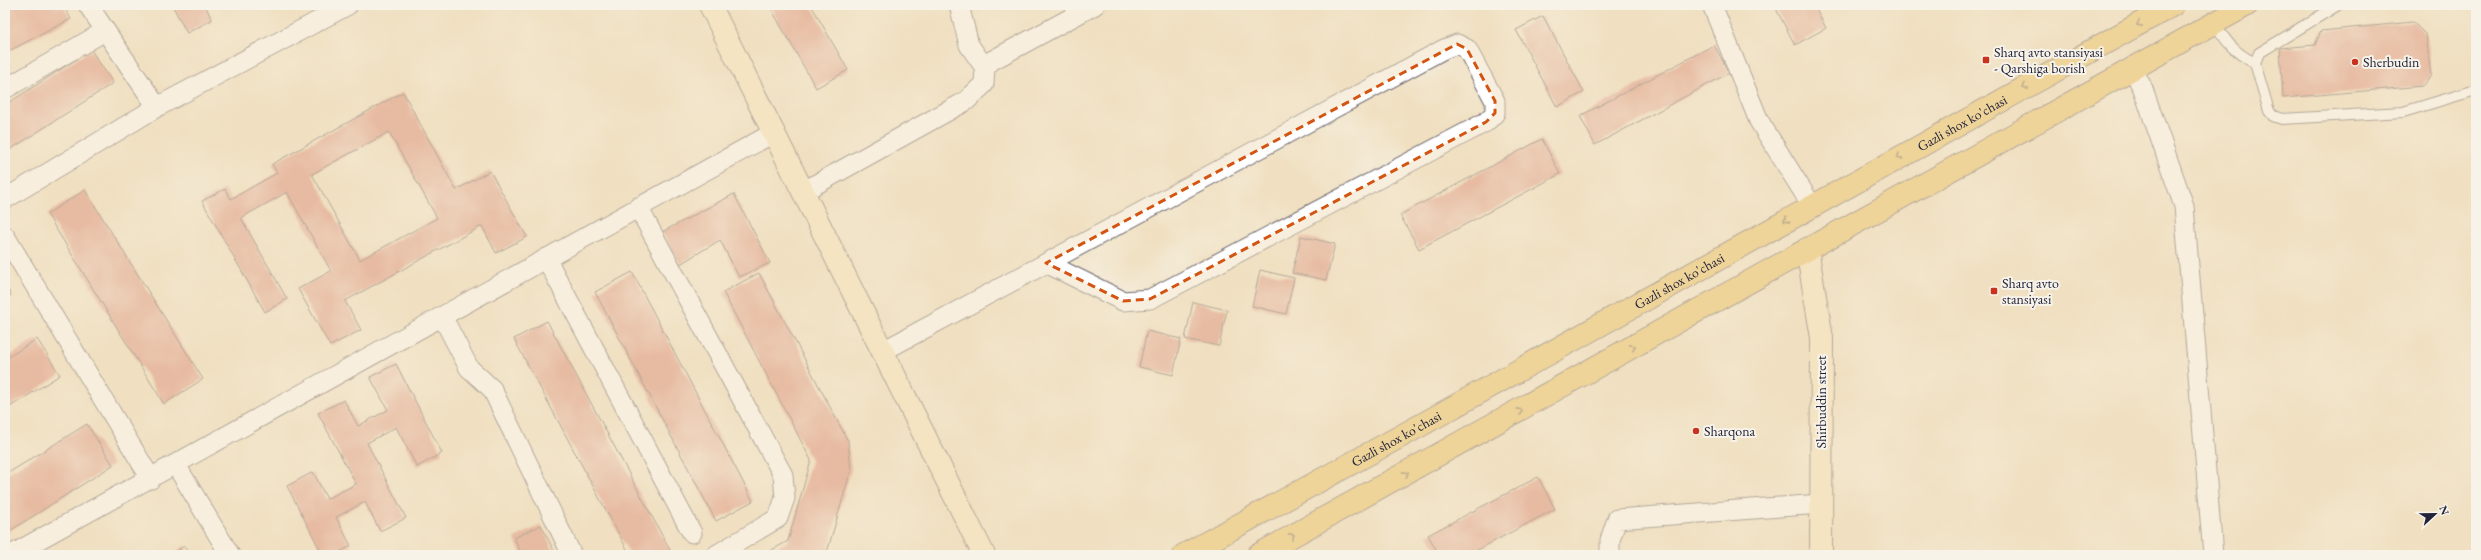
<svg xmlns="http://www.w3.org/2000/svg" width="2481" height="560" font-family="'EB Garamond',serif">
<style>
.building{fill:#dc8e7d;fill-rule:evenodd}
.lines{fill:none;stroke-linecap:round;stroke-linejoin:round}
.lane-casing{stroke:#6a646a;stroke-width:12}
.street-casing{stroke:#6a646a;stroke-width:21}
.secondary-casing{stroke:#6a646a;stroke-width:24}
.highway-casing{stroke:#6a646a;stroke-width:24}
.lane{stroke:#fff;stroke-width:10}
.street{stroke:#fff;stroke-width:19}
.secondary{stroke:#f8e8c3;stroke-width:22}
.highway{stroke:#edc569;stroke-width:22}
.oneway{stroke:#887452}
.marked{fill:none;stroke:#d45411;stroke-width:3;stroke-dasharray:8 5;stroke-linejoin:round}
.poi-dot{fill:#c8321e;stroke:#f7f3e8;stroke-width:1.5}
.labels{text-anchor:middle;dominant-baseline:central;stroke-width:4;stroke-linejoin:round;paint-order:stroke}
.poi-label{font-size:14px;fill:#22223b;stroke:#f7f3e8;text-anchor:start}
.street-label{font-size:14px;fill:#22223b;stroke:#f7f3e8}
</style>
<rect width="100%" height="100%" fill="#f7f3e8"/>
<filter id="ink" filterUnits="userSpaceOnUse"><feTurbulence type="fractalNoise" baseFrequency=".025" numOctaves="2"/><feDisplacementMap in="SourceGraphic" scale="8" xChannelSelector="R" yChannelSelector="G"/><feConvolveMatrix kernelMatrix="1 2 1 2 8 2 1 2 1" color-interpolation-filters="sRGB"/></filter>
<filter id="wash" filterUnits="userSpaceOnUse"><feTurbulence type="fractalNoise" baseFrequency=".012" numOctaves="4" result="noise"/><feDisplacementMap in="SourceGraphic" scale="16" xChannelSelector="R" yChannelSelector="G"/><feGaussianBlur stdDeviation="0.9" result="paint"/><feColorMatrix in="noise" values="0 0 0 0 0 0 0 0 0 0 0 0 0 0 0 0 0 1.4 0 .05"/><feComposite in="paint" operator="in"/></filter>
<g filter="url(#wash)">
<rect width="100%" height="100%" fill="#f0e0c1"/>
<g id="blocks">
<path class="building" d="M5,5H63L71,19L5,53Z
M172,5H205L212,20L187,33Z
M769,5H811L848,70L816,88Z
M1774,5H1814L1826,28L1795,45Z
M1543,16L1584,92L1557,107L1516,30Z
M2413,22L2426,35L2431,76L2422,86L2283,98L2280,48L2315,45L2321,31Z
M1714,45L1729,73L1595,145L1580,116Z
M91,50L113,83L5,153V105Z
M403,92L456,190L490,171L527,237L496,253L482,226L345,301L361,330L330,346L298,289L331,271L287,192L241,218L287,299L265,312L202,201L225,189L231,199L277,173L272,164ZM389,132L437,218L360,260L312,174Z
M1542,139L1560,174L1419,249L1400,215Z
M85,190L203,379L164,404L47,214Z
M734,194L770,263L739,277L720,240L680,264L662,232Z
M1301,236L1335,244L1326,280L1292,273Z
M1260,270L1294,278L1286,314L1252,306Z
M632,272L753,501L716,521L595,292Z
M759,273L848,441L851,470L828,549L822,555H763L788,541L811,460L723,292Z
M5,285L11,295L5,299Z
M1193,302L1227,310L1219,346L1185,339Z
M547,321L670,550L661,555H630L514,339Z
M1147,331L1181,339L1173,375L1139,367Z
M37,339L60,375L5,410V359Z
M396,364L442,453L417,467L396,427L367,443L406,518L380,531L365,502L336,517L351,546L334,555H323L287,486L313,472L327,499L356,484L318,413L344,400L358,426L388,410L370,377Z
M87,424L113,465L5,534V475Z
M1538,477L1555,509L1468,555H1439L1428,535Z
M541,525L556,555H522L514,538Z
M184,546L189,555H171Z"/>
</g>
</g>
<g filter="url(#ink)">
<use href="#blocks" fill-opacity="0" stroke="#6a646a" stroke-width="1"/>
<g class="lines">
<g class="lane-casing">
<path id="lane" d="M2338,5L2259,53L2255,63L2269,111L2273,116L2282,119L2403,112L2476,90
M2214,23C2227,42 2233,52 2255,63"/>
</g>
<g class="street-casing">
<path id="street" d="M88,5L157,107
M959,5L969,45L985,68
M1712,5L1759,121L1812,206
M2132,67L2143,89L2184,206L2213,555
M5,89L105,31
M804,191L966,101L984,84L985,68L991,61L1095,5
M5,199L157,107L348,5
M638,207L783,475L785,498L778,518L716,555
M5,236L151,479
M546,258L692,533
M442,316L469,368L492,389L572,555
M883,351L1444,49L1457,44L1467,49L1495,101V113L1486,122L1150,299L1123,301L1046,263
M176,465L230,555
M11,555L775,132
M1610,555V540L1617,519L1821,504"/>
</g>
<g class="secondary-casing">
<path id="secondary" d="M710,5L984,555
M1807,249L1822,338L1821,555"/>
</g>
<g class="highway-casing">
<g id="highway">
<path id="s1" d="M1184,555L1414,429L2173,5"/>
<path d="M1258,555L2247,5"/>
</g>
</g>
<use href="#lane" class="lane"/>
<use href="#street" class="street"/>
<use href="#secondary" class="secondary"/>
<use href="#highway" class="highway"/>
</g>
<defs><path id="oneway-chevron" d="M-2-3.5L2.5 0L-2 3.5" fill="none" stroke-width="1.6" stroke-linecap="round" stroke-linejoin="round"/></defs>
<g class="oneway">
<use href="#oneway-chevron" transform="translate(2139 24) rotate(151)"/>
<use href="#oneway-chevron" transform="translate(2025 87) rotate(151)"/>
<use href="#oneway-chevron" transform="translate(1899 157) rotate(151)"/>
<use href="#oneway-chevron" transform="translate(1786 220) rotate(151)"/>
<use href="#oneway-chevron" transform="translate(1633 347) rotate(-29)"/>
<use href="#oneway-chevron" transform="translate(1520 411) rotate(-29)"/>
<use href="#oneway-chevron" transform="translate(1406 474) rotate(-29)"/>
<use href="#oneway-chevron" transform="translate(1292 536) rotate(-29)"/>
</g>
</g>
<path d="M0 0H2481V560H0ZM1457,44L1467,49L1495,101V113L1486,122L1150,299L1123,301L1046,263Z" fill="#f0e0c1" fill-opacity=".55" fill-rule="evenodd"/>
<path class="marked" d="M1457,44L1467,49L1495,101V113L1486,122L1150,299L1123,301L1046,263Z"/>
<g class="poi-dot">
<rect x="1982" y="56" width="8" height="8" rx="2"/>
<circle cx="2355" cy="62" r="4"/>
<rect x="1990" y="287" width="8" height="8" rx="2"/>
<circle cx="1696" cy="431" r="4"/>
</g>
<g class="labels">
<g class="poi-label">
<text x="1994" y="52">Sharq avto stansiyasi<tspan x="1994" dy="16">- Qarshiga borish</tspan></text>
<text x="2363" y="62">Sherbudin</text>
<text x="2002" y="283">Sharq avto<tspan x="2002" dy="16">stansiyasi</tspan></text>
<text x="1704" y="431">Sharqona</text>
</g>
<g class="street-label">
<text stroke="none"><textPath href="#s1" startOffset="890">Gazli shox ko'chasi</textPath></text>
<text stroke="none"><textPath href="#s1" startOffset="566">Gazli shox ko'chasi</textPath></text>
<text transform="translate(1821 402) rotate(-90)">Shirbuddin street</text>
<text stroke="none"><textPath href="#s1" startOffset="242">Gazli shox ko'chasi</textPath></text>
</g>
</g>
<rect width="2481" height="560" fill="none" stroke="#f7f3e8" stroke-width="20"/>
<g transform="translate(2435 514) rotate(68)" stroke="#f7f3e8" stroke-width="3" paint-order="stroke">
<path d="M0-3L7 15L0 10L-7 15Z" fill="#22223b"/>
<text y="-6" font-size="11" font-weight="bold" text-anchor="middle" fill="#22223b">N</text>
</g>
</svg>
